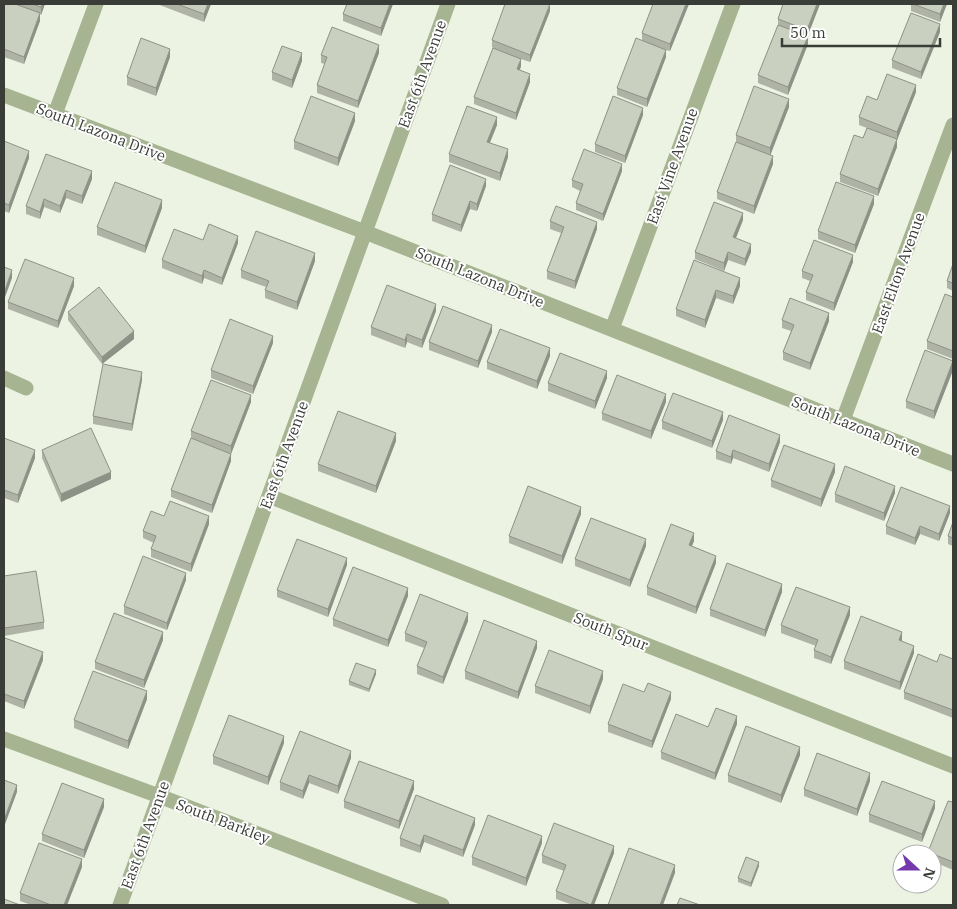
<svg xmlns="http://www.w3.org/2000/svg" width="957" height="909" font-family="'IBM Plex Serif',serif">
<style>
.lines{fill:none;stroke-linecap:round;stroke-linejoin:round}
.street{stroke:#a6b491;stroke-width:15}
.wall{fill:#aeb3a5}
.shaded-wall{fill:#8d9286}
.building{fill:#cad0c0;stroke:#8d9286}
.labels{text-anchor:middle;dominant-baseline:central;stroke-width:4;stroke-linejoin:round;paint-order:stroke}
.street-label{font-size:15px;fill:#3a3d37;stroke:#fff}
</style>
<rect width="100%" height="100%" fill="#edf3e3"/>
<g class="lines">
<path class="street" d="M4,95L365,232L953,464
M55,114L96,4
M612,329L733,4
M4,378L26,388
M843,420L953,125
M269,496L953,766
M4,739L159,796L442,905
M120,905L448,4"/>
</g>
<path class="wall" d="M4,4H45L41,15L40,14V21L24,64L4,57Z
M157,4H211L204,22Z
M393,4L381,36L343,21V14Z
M689,4L670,51L666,50V57L647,107L617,95V88L642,40V33Z
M783,4H820L807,36L808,44L788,95L758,83V75L778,26V19Z
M911,4H947L940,22L911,11Z
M550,11L530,62L521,59V66L520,70L530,82L516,120L474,104V97L493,48L492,47V40Z
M940,32L921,79L892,68V60Z
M379,53L358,108L317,93V85L325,64L321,63V55Z
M170,57L156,96L127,85V77Z
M302,61L292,88L272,80V72Z
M916,92L897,140V147L878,196L840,182V174L863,138L867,128L859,125V117L877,100Z
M789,107L770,155L773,164L754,214L717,199V192L736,142V135Z
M643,115L625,163L595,152V144Z
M355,121L338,166L294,149V141Z
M497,125L490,143L508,157L500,181L449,162V154Z
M4,141L29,158L9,213L4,211Z
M622,171L603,221L576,210V203L580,191L572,187V180Z
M92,179L82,204L66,198L60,213L44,207L40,219L26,214V206Z
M486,186L477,211L470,209L461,232L432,221V214Z
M874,204L855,253L818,239V231Z
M162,208L145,253L97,235V227Z
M743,220L736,238L751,252L745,266L728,260L724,271L695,259V252Z
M550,221L597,229L575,289L547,279V271L561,233L550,229Z
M203,240L238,243L222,285L204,278L202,284L162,268V260Z
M694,260L740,286L733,304L716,298L705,328L676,316V309Z
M315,261L297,310L265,298V290L266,287L241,278V270Z
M853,262L834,311L806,300V292L810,281L802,278V271Z
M953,264V291L947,288V281Z
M74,286L58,328L8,309V302Z
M953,297V359L927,349V341Z
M436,311L422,348L407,342L405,348L371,335V327Z
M68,312L134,339L102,364L68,320Z
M782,320L829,321L810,370L783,360V352L791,331L782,328Z
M492,332L478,368L429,350V342Z
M273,343L253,394L211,378V370Z
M550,356L537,389L487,369V362Z
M953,361V370L934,419L906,408V401Z
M607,378L595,409L548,391V383Z
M142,380L132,431L93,424V416Z
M251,402L231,454V461L212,513L171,497V490L191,438V431Z
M666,402L651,439L602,420V413Z
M723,420L712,448L662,429V421Z
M4,438L35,458L18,503L4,498Z
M396,441L376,493L318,471V464Z
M780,442L769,472L733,458L731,464L716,459V451Z
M42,450L111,479L61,502L42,458Z
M835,472L821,507L771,487V480Z
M895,493L884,521L835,502V494Z
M950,513L939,541L920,534L915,545L886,534V526Z
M581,514L562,564L509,543V536Z
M164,516L209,524L191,572L151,557V549L154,543L143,538V531Z
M953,522V546L948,544V536Z
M694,541L692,546L716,563L696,614L647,595V587Z
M646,546L630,587L575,566V559Z
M347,565L328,617L277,597V590Z
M4,576L44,622V629L4,636Z
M186,580L167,630L124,614V606Z
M782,592L765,637L710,616V609Z
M408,596L388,647L333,626V619Z
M850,615L831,664L814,658V650L816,646L781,633V625Z
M468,621L443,684L417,674V666L424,648L405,641V633Z
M163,640L144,688L95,669V662Z
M902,640V641L914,653L900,690L844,669V661Z
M4,641L43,660L24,709L4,701Z
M537,648L518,699L465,679V671Z
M953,659V718L904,699V692L937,662Z
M376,674L369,692L349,685V681Z
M603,679L590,714L535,693V686Z
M644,692L671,699L652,748L608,732V724Z
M147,699L128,749L74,728V720Z
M737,724L715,780L661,759V752L708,727Z
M284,743L268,785L213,764V756Z
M800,755L781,803L728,782V775Z
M351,758L338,794L309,783L303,799L280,790V782Z
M870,781L857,816L804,796V789Z
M414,789L399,829L344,808V801Z
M953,802V870L932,861V854H928V852Z
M104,807L84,858L42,841V834Z
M935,808L922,842L869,822V814Z
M475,825L463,857L424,842L420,853L400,846V838Z
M542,843L526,886L472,865V857Z
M614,853L594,905H573L556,899V891L564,871L542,863V855Z
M759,866L751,887L738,882V878Z
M82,867L67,905H31L20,901V893Z"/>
<path class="shaded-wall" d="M42,4H45L41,15V7Z
M208,4H211L204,22V14Z
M390,4H393L381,36V28Z
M550,4V11L530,62V55Z
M686,4H689L670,51V44Z
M817,4H820L807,38V30Z
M944,4H947L940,22V14Z
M40,13V21L24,64V57Z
M940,24V32L921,79V72Z
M808,36V44L788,95V87Z
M379,45V53L358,108V101Z
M170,49V57L156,96V88Z
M666,50V57L647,107V99Z
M302,53V61L292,88V80Z
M521,59V66L517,77V69Z
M530,74V82L516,120V113Z
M916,85V92L897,140V132Z
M789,99V107L770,156V148Z
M643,108V115L625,163V156Z
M355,113V121L338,166V158Z
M497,117V125L487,149V142Z
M897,139V147L878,196V189Z
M508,149V157L500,181V173Z
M29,151V158L9,213V205Z
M773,156V164L754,214V206Z
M622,164V171L603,221V214Z
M92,171V179L82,204V196Z
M486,179V186L477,211V204Z
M66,190V198L60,213V206Z
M874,196V204L855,253V245Z
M44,199V207L40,219V212Z
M162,200V208L145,253V246Z
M470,201V209L461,232V225Z
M743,213V220L733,245V237Z
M597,222V229L575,289V281Z
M238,236V243L222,285V278Z
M751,244V252L745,266V259Z
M728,252V260L724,271V263Z
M315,253V261L297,310V302Z
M853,255V262L834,311V303Z
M12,270V278L4,300V293Z
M204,270V278L202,284V276Z
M74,278V286L58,328V321Z
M740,278V286L733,304V296Z
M716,290V298L705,328V320Z
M436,304V311L422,348V340Z
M829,313V321L810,370V363Z
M492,325V332L478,368V361Z
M134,331V339L102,364V357Z
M407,334V342L405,348V340Z
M273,336V343L253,394V386Z
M550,348V356L537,389V381Z
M953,362V370L934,419V411Z
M607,371V378L595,409V401Z
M142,372V380L132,431V424Z
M666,394V402L651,439V431Z
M251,395V402L231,454V446Z
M723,412V420L712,448V441Z
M396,433V441L376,493V486Z
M780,435V442L769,472V464Z
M35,450V458L18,503V495Z
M733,450V458L731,464V457Z
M231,454V461L212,513V505Z
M835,464V472L821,507V499Z
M111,472V479L61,502V494Z
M895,486V493L884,521V513Z
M950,506V513L939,541V534Z
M581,507V514L562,564V556Z
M209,516V524L191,572V564Z
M920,526V534L915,545V538Z
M694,533V541L689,552V545Z
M646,539V546L630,587V580Z
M716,556V563L696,614V607Z
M347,558V565L328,617V609Z
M186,573V580L167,630V623Z
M782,584V592L765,637V630Z
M408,588V596L388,647V640Z
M850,607V615L831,664V657Z
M468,613V621L443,684V677Z
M163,632V640L144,688V680Z
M902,632V640L899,648V640Z
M537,641V648L518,699V692Z
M914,646V653L900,690V682Z
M43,652V660L24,709V701Z
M376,670V674L369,692V689Z
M603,671V679L590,714V706Z
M147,691V699L128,749V741Z
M671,692V699L652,748V741Z
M737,716V724L715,780V773Z
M284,736V743L268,785V777Z
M800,747V755L781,803V795Z
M351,751V758L338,794V786Z
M870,773V781L857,816V809Z
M309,775V783L303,799V791Z
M414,781V789L399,829V821Z
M17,785V792L4,827V820Z
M104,799V807L84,858V850Z
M935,801V808L922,842V834Z
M475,818V825L463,857V850Z
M424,835V842L420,853V846Z
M542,836V843L526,886V878Z
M614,846V853L594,905H591Z
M82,859V867L67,905H64Z
M759,862V866L751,887V883Z
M675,865V873L663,905H660Z"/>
<path class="building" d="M4,4H15L40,13L24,57L4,49Z
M32,4H42L41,7Z
M177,4H208L204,14Z
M347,4H390L381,28L343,14Z
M505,4H550L530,55L492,40Z
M653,4H686L670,44L642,33Z
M783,4H817L807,30L778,19Z
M913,4H944L940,14Z
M911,13L940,24L921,72L892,60Z
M778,25L808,36L788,87L758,75Z
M332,27L379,45L358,101L317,85L327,57L321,55Z
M141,38L170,49L156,88L127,77Z
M636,38L666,50L647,99L617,88Z
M282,46L302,53L292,80L272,72Z
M493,48L521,59L517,69L530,74L516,113L474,97Z
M887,74L916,85L897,132L859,117L867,96L877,100Z
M754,86L789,99L770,148L736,135Z
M311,96L355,113L338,158L294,141Z
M613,96L643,108L625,156L595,144Z
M467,106L497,117L487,142L508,149L500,173L449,154Z
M867,128L897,139L878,189L840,174L854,135L863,138Z
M4,141L29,151L9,205L4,203Z
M736,142L773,156L754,206L717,192Z
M584,149L622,164L603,214L576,203L583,184L572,180Z
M46,154L92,171L82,196L66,190L60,206L44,199L40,212L26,206Z
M450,165L486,179L477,204L470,201L461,225L432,214Z
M115,182L162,200L145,246L97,227Z
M836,182L874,196L855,245L818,231Z
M714,202L743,213L733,237L751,244L745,259L728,252L724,263L695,252Z
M556,206L597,222L575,281L547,271L564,227L550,221Z
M209,224L238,236L222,278L204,270L202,276L162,260L174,229L203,240Z
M256,231L315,253L297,302L265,290L269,281L241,270Z
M814,240L853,255L834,303L806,292L813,275L802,271Z
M25,259L74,278L58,321L8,302Z
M694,260L740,278L733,296L716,290L705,320L676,309Z
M953,264V283L947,281Z
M4,267L12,270L4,293Z
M387,285L436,304L422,340L407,334L405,340L371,327Z
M99,287L134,331L102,357L68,312Z
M945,294L953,297V351L927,341Z
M790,298L829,313L810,363L783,352L794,325L782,320Z
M443,306L492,325L478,361L429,342Z
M230,319L273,336L253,386L211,370Z
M500,329L550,348L537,381L487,362Z
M925,350L953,361L934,411L906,401Z
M560,353L607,371L595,401L548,383Z
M103,364L142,372L132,424L93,416Z
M617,375L666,394L651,431L602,413Z
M211,380L251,395L231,446L191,431Z
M673,393L723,412L712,441L662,421Z
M338,411L396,433L376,486L318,464Z
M729,415L780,435L769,464L733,450L731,457L716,451Z
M91,428L111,472L61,494L42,450Z
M4,438L35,450L18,495L4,490Z
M191,438L231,454L212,505L171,490Z
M784,445L835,464L821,499L771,480Z
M845,466L895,486L884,513L835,494Z
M528,486L581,507L562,556L509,536Z
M901,487L950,506L939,534L920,526L915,538L886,526Z
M170,501L209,516L191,564L151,549L156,536L143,531L151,511L164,516Z
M591,518L646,539L630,580L575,559Z
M953,522V538L948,536Z
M671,524L694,533L689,545L716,556L696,607L647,587Z
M297,539L347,558L328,609L277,590Z
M143,556L186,573L167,623L124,606Z
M727,563L782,584L765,630L710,609Z
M353,567L408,588L388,640L333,619Z
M36,571L44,622L4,628V576Z
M796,587L850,607L831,657L814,650L818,640L781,625Z
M420,594L468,613L443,677L417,666L427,642L405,633Z
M114,613L163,632L144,680L95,662Z
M861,616L902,632L899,640L914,646L900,682L844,661Z
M484,620L537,641L518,692L465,671Z
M5,638L43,652L24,701L4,694V641Z
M549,650L603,671L590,706L535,686Z
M918,654L937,662L940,654L953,659V710L904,692Z
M356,663L376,670L369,689L349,681Z
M93,671L147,691L128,741L74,720Z
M648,683L671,692L652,741L608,724L623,684L644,692Z
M716,708L737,716L715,773L661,752L676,714L708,727Z
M229,715L284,736L268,777L213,756Z
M746,726L800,747L781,795L728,775Z
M300,731L351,751L338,786L309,775L303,791L280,782Z
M817,753L870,773L857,809L804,789Z
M359,761L414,781L399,821L344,801Z
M4,780L17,785L4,820Z
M882,781L935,801L922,834L869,814Z
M62,783L104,799L84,850L42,834Z
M416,795L475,818L463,850L424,835L420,846L400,838Z
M948,801L953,802V862L928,852Z
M488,815L542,836L526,878L472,857Z
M554,823L614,846L591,905L556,891L566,865L542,855Z
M39,843L82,859L64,905H51L20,893Z
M629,848L675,865L660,905H608Z
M746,857L759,862L751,883L738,878Z
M680,898L700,905H677Z
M4,899L20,905H4Z"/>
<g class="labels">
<g class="street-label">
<text transform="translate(422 74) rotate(-70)">East 6th Avenue</text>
<text transform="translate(101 132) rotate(21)">South Lazona Drive</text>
<text transform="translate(672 166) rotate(-70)">East Vine Avenue</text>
<text transform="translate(898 273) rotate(-70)">East Elton Avenue</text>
<text transform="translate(480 277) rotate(22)">South Lazona Drive</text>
<text transform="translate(856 426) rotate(22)">South Lazona Drive</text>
<text transform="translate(284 455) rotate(-70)">East 6th Avenue</text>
<text transform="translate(611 631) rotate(22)">South Spur</text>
<text transform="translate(223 821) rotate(21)">South Barkley</text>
<text transform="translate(145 835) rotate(-70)">East 6th Avenue</text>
</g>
</g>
<rect width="957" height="909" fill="none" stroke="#3a3d37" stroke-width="10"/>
<g transform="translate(917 869) rotate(111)"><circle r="24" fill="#ffffff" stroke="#b0b1af"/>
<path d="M0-4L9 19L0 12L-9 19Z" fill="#7437ac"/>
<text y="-8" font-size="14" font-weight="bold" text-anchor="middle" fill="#3a3d37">N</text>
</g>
<path d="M782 38v8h158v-8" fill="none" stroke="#3a3d37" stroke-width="2.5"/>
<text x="790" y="38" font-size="15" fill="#3a3d37" stroke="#ffffff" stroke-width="4" paint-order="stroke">50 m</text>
</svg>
